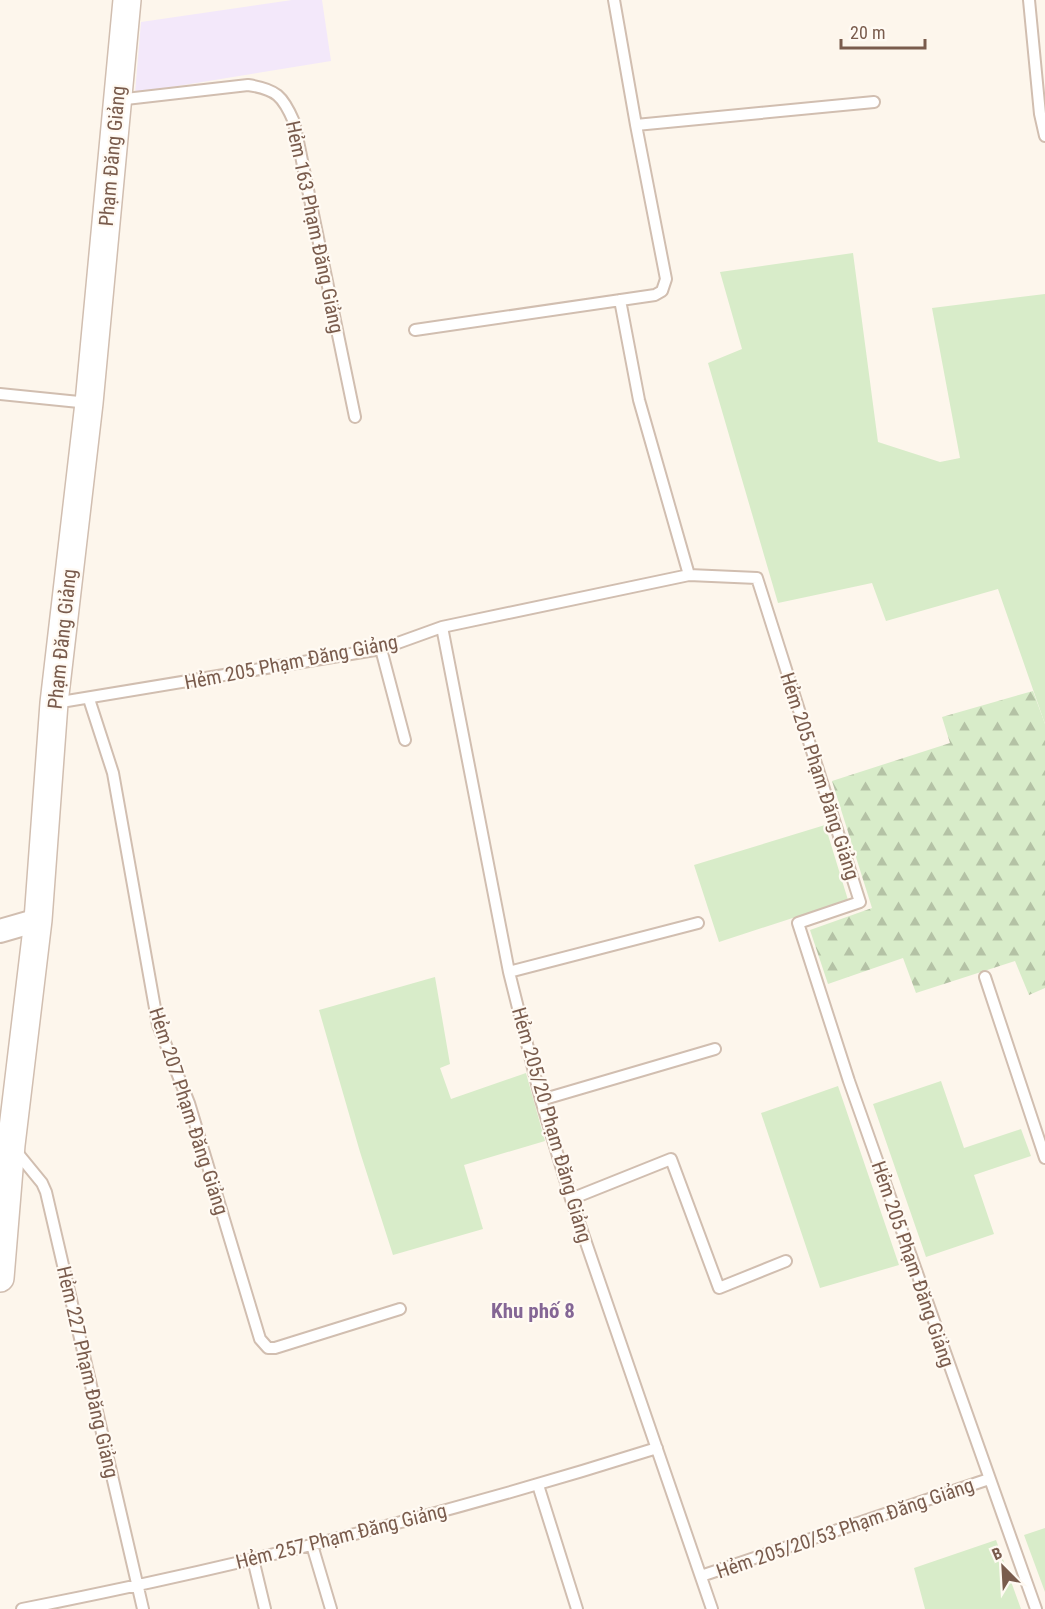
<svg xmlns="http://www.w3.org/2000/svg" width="1045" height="1609" font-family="'Roboto Condensed',sans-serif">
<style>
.education{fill:#f3e8fa}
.grass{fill:#d8ecc9}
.forest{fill:url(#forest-firs)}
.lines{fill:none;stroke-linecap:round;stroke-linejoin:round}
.service-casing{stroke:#d1beb0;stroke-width:14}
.minor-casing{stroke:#d1beb0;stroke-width:26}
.tertiary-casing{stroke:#d1beb0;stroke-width:30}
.service{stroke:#fff;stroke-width:10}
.minor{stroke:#fff;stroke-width:22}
.tertiary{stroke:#fff;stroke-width:27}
.labels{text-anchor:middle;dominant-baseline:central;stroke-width:4.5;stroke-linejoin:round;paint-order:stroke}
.street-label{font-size:20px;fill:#7a5c4d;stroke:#fffaf3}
.neighbourhood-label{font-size:21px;font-weight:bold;fill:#846695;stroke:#fffaf3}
</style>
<defs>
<pattern id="forest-firs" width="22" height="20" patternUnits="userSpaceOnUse" patternTransform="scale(1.5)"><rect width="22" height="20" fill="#d8ecc9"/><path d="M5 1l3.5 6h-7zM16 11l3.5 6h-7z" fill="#b4c2a5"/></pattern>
</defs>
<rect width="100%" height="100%" fill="#fdf6ec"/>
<path class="education" d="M292,0H322L331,61L135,93L141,22Z"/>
<path class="grass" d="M853,253L878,442L940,462L960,458L932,308L1045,294V724L998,589L886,621L872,583L778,603L708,363L742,349L720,272Z
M825,825L848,900L719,942L694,865Z
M435,977L450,1064L440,1068L451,1099L526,1073L545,1141L464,1165L483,1229L393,1255L360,1152L319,1010Z
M941,1081L964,1148L1021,1129L1031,1156L974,1175L994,1234L926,1257L873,1104Z
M838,1086L899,1265L820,1288L761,1113Z
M1045,1528V1592L1024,1535Z
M996,1540L1021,1609H925L914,1568Z"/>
<path class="forest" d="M1033,691L1045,724V988L1029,995L1015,961L916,993L903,958L828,984L810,930L872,908L832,781L950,743L942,717Z"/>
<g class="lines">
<g class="service-casing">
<path id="service" d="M614,0L636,125L874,102
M1029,0L1040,114L1045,136
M117,100L248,85C276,89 283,96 294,122L355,417
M620,300L639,400L689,575
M415,330L655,295L662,291L666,279L636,125
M0,394L89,403
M442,627L509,972L541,1100L571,1199L712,1609
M381,649L405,740
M89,699L113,773L158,1025L189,1103L260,1339L268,1348H275L400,1309
M55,703L381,649L442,627L689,575L757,578L860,902L798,923L849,1081L1036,1609
M509,972L698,923
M985,977L1045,1158
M541,1100L715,1049
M15,1150L42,1183L46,1192L143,1609
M571,1199L671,1159L719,1288L786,1261
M538,1485L577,1609
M312,1545L331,1609
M253,1559L265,1609
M701,1576L989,1479
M22,1609C236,1567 448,1514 657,1448"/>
</g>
<g class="minor-casing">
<path id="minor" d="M0,931L38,920"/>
</g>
<g class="tertiary-casing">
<path id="tertiary" d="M0,1278L11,1145L38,920L54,703L89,403L127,0"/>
</g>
<use href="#service" class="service"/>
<use href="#minor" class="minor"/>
<use href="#tertiary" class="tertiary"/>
</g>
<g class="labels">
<g class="street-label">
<text transform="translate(112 156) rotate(-85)">Phạm Đăng Giảng</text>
<text transform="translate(315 227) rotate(78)">Hẻm 163 Phạm Đăng Giảng</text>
<text transform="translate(62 639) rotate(-84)">Phạm Đăng Giảng</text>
<text transform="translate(291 662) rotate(-11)">Hẻm 205 Phạm Đăng Giảng</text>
<text transform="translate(820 776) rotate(72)">Hẻm 205 Phạm Đăng Giảng</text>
<text transform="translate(189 1111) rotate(72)">Hẻm 207 Phạm Đăng Giảng</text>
<text transform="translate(552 1125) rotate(74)">Hẻm 205/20 Phạm Đăng Giảng</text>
<text transform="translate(913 1264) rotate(71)">Hẻm 205 Phạm Đăng Giảng</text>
<text transform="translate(88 1372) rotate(77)">Hẻm 227 Phạm Đăng Giảng</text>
<text transform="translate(845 1528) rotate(-19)">Hẻm 205/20/53 Phạm Đăng Giảng</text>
<text transform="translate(341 1536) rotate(-14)">Hẻm 257 Phạm Đăng Giảng</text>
</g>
<g class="neighbourhood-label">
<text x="533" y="1311">Khu phố 8</text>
</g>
</g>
<g transform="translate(1003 1567) rotate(336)" stroke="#fffaf3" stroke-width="4.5" paint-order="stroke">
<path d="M0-4.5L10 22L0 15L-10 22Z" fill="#7a5c4d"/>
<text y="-9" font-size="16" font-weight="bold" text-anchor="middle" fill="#7a5c4d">B</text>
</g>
<path d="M841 39v9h84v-9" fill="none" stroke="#7a5c4d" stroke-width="3"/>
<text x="850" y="39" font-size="18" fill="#7a5c4d" stroke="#fffaf3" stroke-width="4.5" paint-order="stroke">20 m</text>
</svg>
